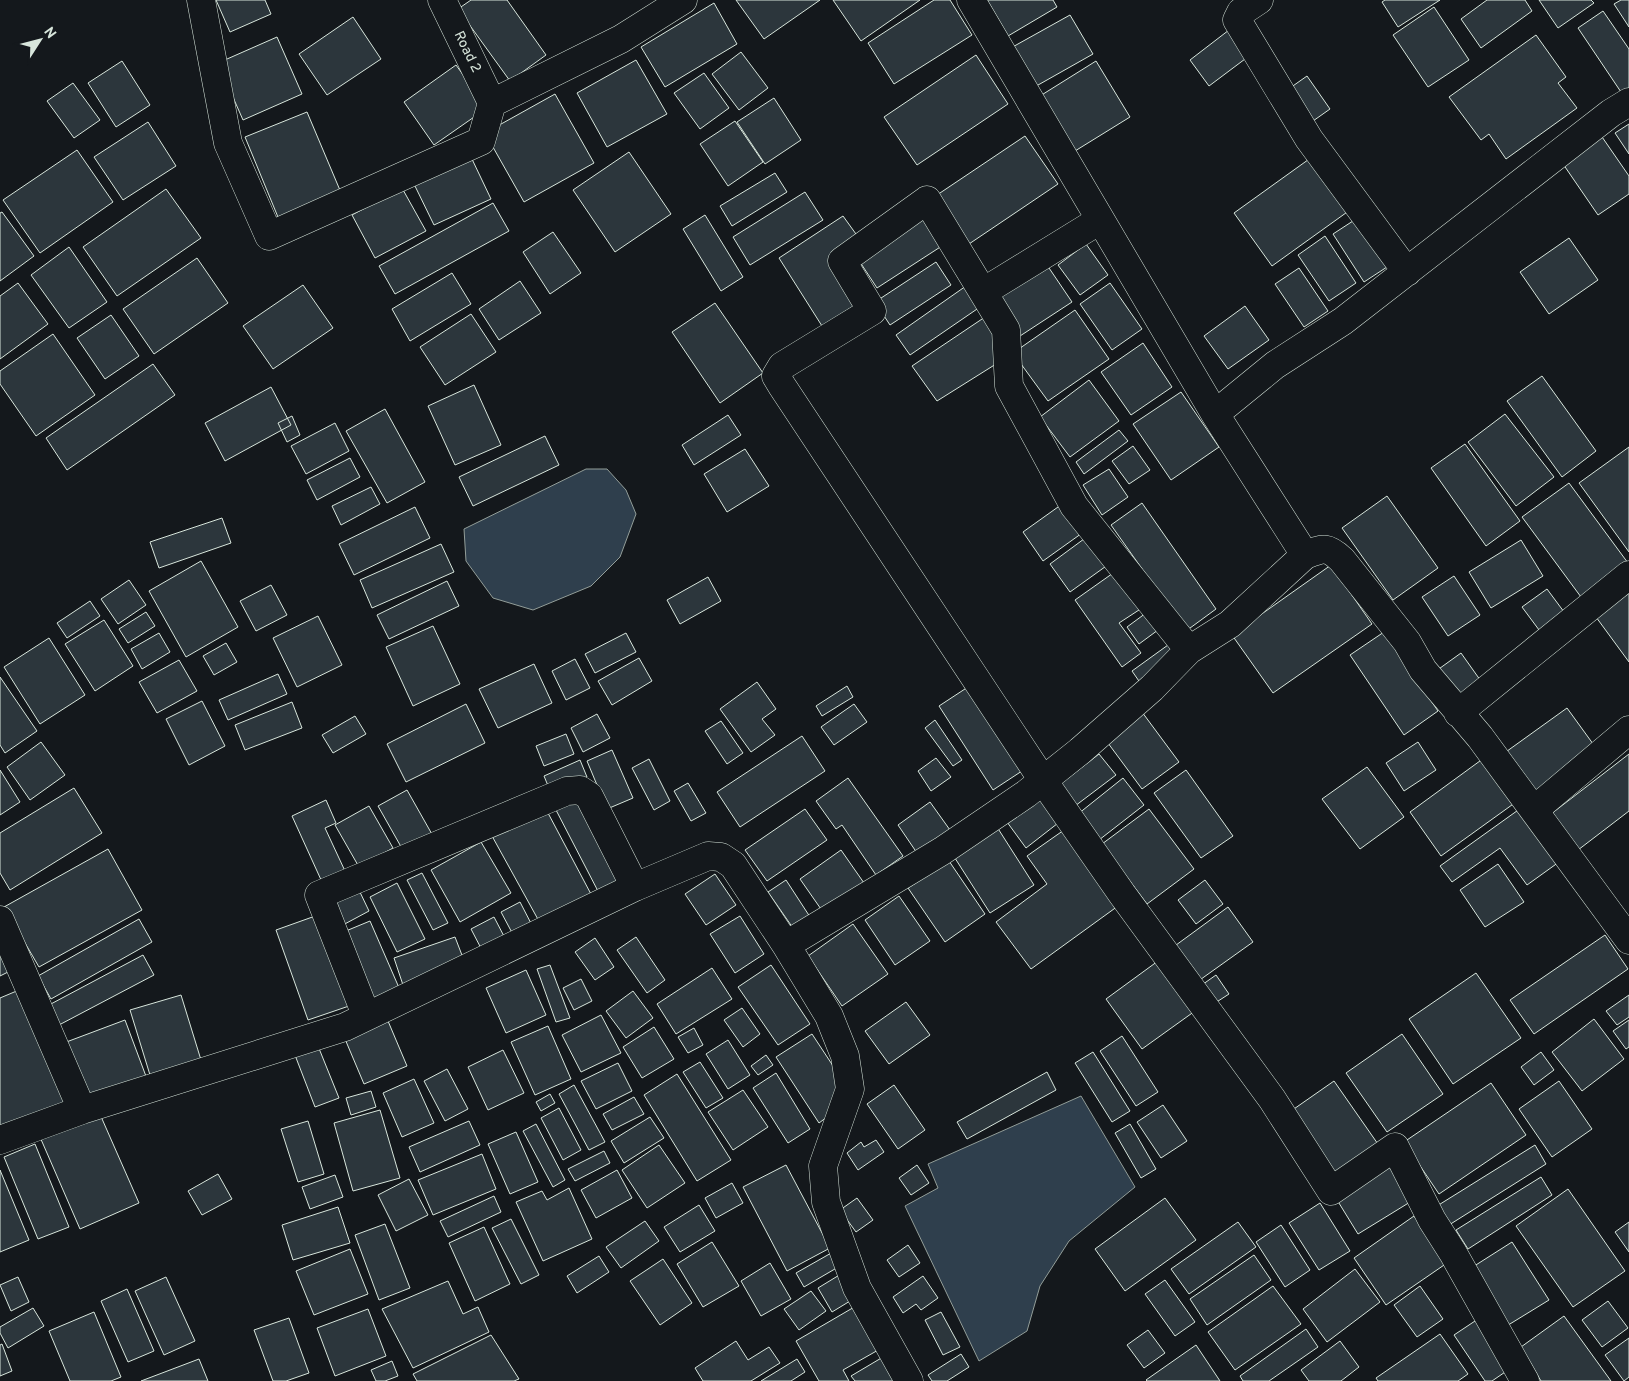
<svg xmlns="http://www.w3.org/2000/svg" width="1629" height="1381" font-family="Overpass,sans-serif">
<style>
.water{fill:#2f3f4d;stroke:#939e99}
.building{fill:#2c363c;stroke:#d8e6dc}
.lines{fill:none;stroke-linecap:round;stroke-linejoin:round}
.minor-casing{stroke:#d8e6dc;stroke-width:29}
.minor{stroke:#14181c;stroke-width:28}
.labels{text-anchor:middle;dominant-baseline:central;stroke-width:4;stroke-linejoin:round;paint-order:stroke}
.street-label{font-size:14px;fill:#d8e6dc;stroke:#14181c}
</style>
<rect width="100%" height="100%" fill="#14181c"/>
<path class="water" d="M586,469H607L626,490L636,514L620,557L591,586L533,610L493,598L466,561L464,529Z
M1081,1096L1135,1187L1069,1241L1040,1286L1027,1331L979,1361L905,1206L938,1188L928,1164Z"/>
<path class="building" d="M216,0H265L271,14L230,32Z
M471,0H507L546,55L510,81L458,9Z
M736,0H820L764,39Z
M833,0H920L861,41Z
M934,0H950L972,35L894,84L868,43Z
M987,0H1053L1057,7L1008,36Z
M1385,0H1440L1398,27L1382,2Z
M1487,0H1525L1532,11L1481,48L1461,19Z
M1539,0H1591L1594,3L1558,28Z
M1621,0H1629V27L1614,4Z
M714,3L737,44L665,87L641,47Z
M1434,7L1469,60L1428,87L1393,35Z
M1603,11L1629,49V91L1623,95L1578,28Z
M1070,15L1093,54L1031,89L1009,49Z
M353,17L381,59L327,95L299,54Z
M1229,30L1249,56L1209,86L1190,60Z
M1536,35L1566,77L1558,83L1577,108L1506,159L1489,134L1481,140L1449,97Z
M277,37L302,94L243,120L218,63Z
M741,52L768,88L739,110L712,74Z
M976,55L1008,104L917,165L884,117Z
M636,60L667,114L607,147L577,93Z
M122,61L150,105L116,127L88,83Z
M1096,61L1130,117L1075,151L1040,96Z
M456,65L487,108L434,145L404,102Z
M704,73L729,108L700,129L674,93Z
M1307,76L1330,109L1313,121L1290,88Z
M73,83L100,120L74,138L47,101Z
M555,94L594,163L524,202L485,133Z
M774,98L801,140L765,164L737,122Z
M307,112L342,195L280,222L245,137Z
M735,121L763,162L728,186L700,144Z
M148,122L176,166L123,200L94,157Z
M1629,124V154L1615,133Z
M1600,134L1629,176V194L1598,215L1561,161Z
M1025,136L1058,184L966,246L934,197Z
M77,150L113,202L40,253L3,200Z
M629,152L671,214L615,252L573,190Z
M471,157L491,199L434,225L414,184Z
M1312,157L1350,210L1272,266L1234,213Z
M775,173L787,192L732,226L720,206Z
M402,188L426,231L375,258L352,215Z
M166,189L201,238L117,296L83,247Z
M805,192L823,220L750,265L733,237Z
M493,203L509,231L395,294L379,266Z
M2,212L34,256L0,281V213Z
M929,213L948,242L877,288L858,259Z
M705,215L743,277L721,291L683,229Z
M843,216L861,241L834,260L860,302L822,326L779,258Z
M1356,219L1387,267L1364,282L1333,234Z
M553,232L581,273L550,294L523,252Z
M1325,236L1356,283L1329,301L1298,255Z
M1569,238L1598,280L1549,314L1520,272Z
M1086,244L1108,275L1080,295L1058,265Z
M69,247L107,302L69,328L31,275Z
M197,258L228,303L154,354L123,309Z
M936,262L951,285L890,325L875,302Z
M1047,265L1072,302L1020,336L995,300Z
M1299,268L1328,311L1304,327L1275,284Z
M452,273L471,304L410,341L392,309Z
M520,281L541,313L499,340L479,309Z
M18,283L48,324L0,359V296Z
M1110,283L1142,329L1112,350L1080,304Z
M303,285L333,328L273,369L243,326Z
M966,286L980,307L910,355L896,335Z
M715,303L763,373L720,403L672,332Z
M1245,306L1269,340L1228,369L1204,336Z
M1075,310L1109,359L1048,401L1013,353Z
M471,314L496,352L445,385L420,347Z
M111,315L139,356L105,379L77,338Z
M985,317L998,337L996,364L937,401L912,366Z
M53,334L95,395L36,436L0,384V371Z
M1143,343L1172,387L1131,415L1101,372Z
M153,364L175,395L67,470L46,438Z
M1542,376L1596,451L1562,477L1507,401Z
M1089,380L1119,421L1070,457L1040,417Z
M474,385L501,445L455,465L428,406Z
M271,387L291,425L225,461L205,423Z
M1181,392L1219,447L1171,480L1133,424Z
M385,409L425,482L387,503L346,431Z
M1505,414L1554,477L1516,506L1468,442Z
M728,415L741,435L694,465L682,445Z
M292,416L300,435L287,442L278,423Z
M335,423L349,451L306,474L291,446Z
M1119,430L1128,441L1084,474L1076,462Z
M545,436L559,465L473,506L459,477Z
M1465,444L1520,521L1486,546L1431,468Z
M1133,446L1150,470L1129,484L1112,461Z
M1629,447V552L1579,483Z
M745,449L769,486L727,512L704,474Z
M350,458L360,477L317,500L307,480Z
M1109,469L1128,497L1102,515L1083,485Z
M1569,483L1628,563L1581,597L1522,517Z
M371,487L380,504L341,525L332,506Z
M1387,496L1438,568L1393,600L1342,528Z
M1065,502L1085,531L1043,561L1023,532Z
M1142,503L1216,609L1186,631L1111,525Z
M415,507L430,538L354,575L339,544Z
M222,518L231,543L159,568L150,542Z
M1088,536L1109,564L1070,592L1050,564Z
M1521,540L1543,576L1491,608L1469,572Z
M441,544L454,572L372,608L360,580Z
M201,561L238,627L186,657L149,591Z
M1331,565L1372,624L1273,693L1232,635Z
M1116,571L1142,608L1119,623L1141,653L1122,667L1075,600Z
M1454,576L1480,615L1448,636L1422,597Z
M708,577L721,601L680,624L667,600Z
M129,580L146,605L118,624L101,599Z
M447,581L459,606L389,639L377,615Z
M271,585L287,615L256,631L240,601Z
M1547,589L1570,620L1545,638L1522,607Z
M1629,593V662L1596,617Z
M90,601L100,616L67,638L57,623Z
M146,612L155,626L128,643L119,629Z
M1146,613L1158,630L1139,644L1127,627Z
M318,616L342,665L297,687L273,638Z
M104,620L133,666L95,691L65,644Z
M433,626L460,684L413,706L386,647Z
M1384,632L1438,711L1404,735L1350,655Z
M159,633L170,652L142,669L131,649Z
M626,633L636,652L595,673L585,654Z
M49,638L85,695L40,724L4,667Z
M226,643L237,662L214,675L203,656Z
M1168,645L1177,657L1141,684L1132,671Z
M1461,653L1483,684L1458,702L1436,671Z
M639,658L652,681L612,705L598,681Z
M575,659L590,688L566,700L552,671Z
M179,660L197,691L157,713L139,682Z
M534,664L552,703L498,728L479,689Z
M278,674L287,694L228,720L219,700Z
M0,677L37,731L5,753L0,745Z
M757,682L776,709L762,719L775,735L751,752L720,709Z
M971,685L1025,769L993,790L939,706Z
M847,686L853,697L822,716L816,706Z
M202,701L225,746L189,765L166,719Z
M292,702L302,728L245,750L235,725Z
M466,704L485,743L406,782L387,744Z
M854,704L867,722L834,745L821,727Z
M1567,708L1596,748L1532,794L1503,754Z
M1142,712L1179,762L1142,789L1105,739Z
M597,714L610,738L583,752L571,728Z
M355,716L366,734L333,753L322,735Z
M935,720L962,760L953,766L925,728Z
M721,721L743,753L727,764L705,731Z
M566,734L574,754L544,766L536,746Z
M802,736L825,771L740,827L717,792Z
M41,742L65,775L30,800L7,767Z
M1418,742L1436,770L1404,791L1386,763Z
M612,750L633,798L607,809L587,761Z
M1099,754L1116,775L1075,806L1059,785Z
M1629,754V811L1578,850L1551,814Z
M936,758L951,777L931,791L918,771Z
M1484,758L1516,802L1441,856L1410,812Z
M649,759L670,801L654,810L632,768Z
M580,760L587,777L551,793L544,776Z
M1367,767L1404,817L1360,849L1322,799Z
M0,770L20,802L0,815Z
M1186,770L1233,836L1201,858L1154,793Z
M848,778L903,856L876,875L842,825L836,829L816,801Z
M1123,778L1144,805L1099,840L1078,814Z
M688,783L706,813L691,821L674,791Z
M74,788L102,833L10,890L0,873V833Z
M407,790L433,836L404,852L378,806Z
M1043,794L1062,820L1026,848L1007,822Z
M579,799L622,883L600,895L556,810Z
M326,800L336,823L325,828L345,871L322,882L292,816Z
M930,802L950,830L917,853L898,825Z
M369,806L393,848L359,867L335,825Z
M1521,808L1559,862L1527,885L1500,848L1452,882L1440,866Z
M805,809L827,840L767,881L745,850Z
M1149,809L1194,869L1147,904L1102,844Z
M548,813L592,896L540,923L492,836Z
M997,827L1034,885L990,913L953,855Z
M1064,830L1118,906L1031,969L996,922L1047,884L1027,856Z
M481,842L511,893L460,922L431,870Z
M108,849L142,910L39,967L4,907Z
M841,850L864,883L823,912L800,879Z
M949,861L985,914L945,942L908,888Z
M1498,864L1524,902L1485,927L1460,890Z
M422,873L448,923L433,930L407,880Z
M715,874L736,905L706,925L685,894Z
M786,880L812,920L795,931L768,892Z
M1205,880L1223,904L1196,924L1178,900Z
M397,883L425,939L397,952L370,897Z
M358,888L369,911L341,926L330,903Z
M899,896L930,941L895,965L865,920Z
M520,902L536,933L517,942L501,912Z
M1228,907L1253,942L1197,982L1172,948Z
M318,915L349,1006L308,1020L276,930Z
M740,916L764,954L735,973L710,934Z
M494,917L507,942L484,954L471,929Z
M139,919L152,942L51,999L38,976Z
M370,921L400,990L370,1003L341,933Z
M853,924L888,974L842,1006L808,956Z
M1605,935L1628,969L1534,1034L1510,1000Z
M455,937L465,963L403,985L394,958Z
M636,937L665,980L647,993L617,950Z
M595,938L614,967L595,980L575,952Z
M0,943L14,969L0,976Z
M143,955L154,975L59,1025L49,1005Z
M1158,961L1195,1011L1142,1049L1106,999Z
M550,965L570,1018L556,1022L537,969Z
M771,965L810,1024L778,1045L738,987Z
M712,968L732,999L676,1034L657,1004Z
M526,970L546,1015L506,1033L486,988Z
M1476,973L1521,1038L1453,1084L1409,1019Z
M1216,975L1229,994L1212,1005L1199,987Z
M581,979L592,1001L574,1010L563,988Z
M19,990L71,1105L0,1137V998Z
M633,991L653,1018L626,1038L606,1011Z
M181,995L201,1060L150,1075L130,1010Z
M1629,995V1017L1617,1025L1606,1011Z
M906,1002L930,1035L889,1064L865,1031Z
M742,1008L760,1034L743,1047L724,1020Z
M601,1015L621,1053L581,1072L562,1035Z
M1594,1019L1624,1059L1582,1091L1552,1052Z
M125,1020L147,1079L83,1102L61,1044Z
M1629,1020V1047L1626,1049L1613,1031Z
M388,1021L407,1066L364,1084L345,1039Z
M548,1026L571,1079L535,1095L511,1042Z
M654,1027L674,1059L642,1078L623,1047Z
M694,1028L703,1045L688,1053L678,1037Z
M812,1034L841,1078L835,1111L819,1123L776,1057Z
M1402,1034L1443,1094L1387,1132L1346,1073Z
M1122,1036L1158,1092L1136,1106L1100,1051Z
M728,1040L750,1075L728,1089L706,1054Z
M316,1041L339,1098L315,1107L293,1050Z
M503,1050L524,1093L488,1110L468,1067Z
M1093,1052L1130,1111L1112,1122L1075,1063Z
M1541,1052L1554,1070L1534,1085L1521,1067Z
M766,1055L773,1065L758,1075L751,1066Z
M700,1062L723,1098L706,1108L683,1072Z
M618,1063L632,1091L596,1109L581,1081Z
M447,1069L468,1109L445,1121L424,1081Z
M1047,1072L1056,1090L967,1139L957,1122Z
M776,1073L810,1129L788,1143L753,1088Z
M677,1074L731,1160L697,1181L644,1095Z
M414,1079L434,1123L402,1137L383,1093Z
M1334,1081L1380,1147L1337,1177L1291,1111Z
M1559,1081L1592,1129L1552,1157L1519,1109Z
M1491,1083L1526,1135L1439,1194L1404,1142Z
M574,1085L605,1142L589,1150L559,1094Z
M894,1085L925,1130L898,1149L867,1104Z
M743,1090L768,1127L733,1150L708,1112Z
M371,1091L376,1107L351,1115L346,1098Z
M550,1094L555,1103L541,1111L536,1102Z
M634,1097L644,1114L612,1130L603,1114Z
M1163,1105L1187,1141L1161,1158L1137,1122Z
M559,1108L581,1150L563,1160L541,1118Z
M380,1110L400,1178L353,1191L334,1123Z
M99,1112L139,1203L80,1229L40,1137Z
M650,1117L664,1138L624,1163L611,1141Z
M308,1121L324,1174L298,1182L281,1129Z
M469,1121L480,1145L420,1172L409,1147Z
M536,1124L565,1180L553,1187L523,1131Z
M1130,1124L1156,1169L1141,1178L1115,1133Z
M516,1132L538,1182L510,1194L488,1144Z
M876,1140L884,1152L858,1170L847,1153L861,1142L864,1147Z
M35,1144L69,1227L38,1239L4,1157Z
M659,1145L685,1183L647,1208L622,1170Z
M1535,1145L1546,1164L1449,1225L1437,1206Z
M604,1151L610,1163L575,1181L568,1169Z
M482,1154L496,1189L433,1215L418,1180Z
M1391,1160L1415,1199L1358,1234L1334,1195Z
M786,1165L830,1248L787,1271L743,1187Z
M917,1165L929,1183L911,1195L899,1178Z
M0,1170L29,1240L0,1252Z
M617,1170L632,1198L596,1218L581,1190Z
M218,1174L232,1199L202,1215L188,1191Z
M335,1175L343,1197L310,1209L302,1187Z
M1541,1177L1552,1195L1468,1249L1456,1230Z
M409,1179L428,1215L396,1231L378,1195Z
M732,1183L743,1203L716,1218L705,1198Z
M569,1188L592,1239L543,1261L516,1202L542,1191L547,1200Z
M1568,1189L1625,1271L1573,1307L1516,1226Z
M494,1196L501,1212L448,1237L440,1221Z
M857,1198L873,1220L856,1232L840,1210Z
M1165,1198L1196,1240L1125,1291L1095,1249Z
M1320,1203L1350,1251L1319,1270L1289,1223Z
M699,1205L715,1231L680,1252L664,1227Z
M338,1207L350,1243L293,1260L282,1225Z
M1414,1216L1447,1263L1386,1305L1354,1258Z
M511,1219L539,1275L521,1284L492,1228Z
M645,1221L659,1241L621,1268L606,1247Z
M1238,1222L1256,1247L1189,1294L1171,1269Z
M1629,1222V1252L1615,1232Z
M385,1224L410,1288L379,1300L355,1235Z
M1281,1225L1310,1270L1285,1287L1256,1242Z
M484,1227L510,1284L475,1301L449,1243Z
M712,1242L739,1286L703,1307L677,1264Z
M1512,1242L1549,1300L1505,1327L1468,1270Z
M908,1245L920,1263L899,1277L887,1260Z
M350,1249L368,1294L314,1315L296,1271Z
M833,1252L840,1266L804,1287L796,1273Z
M1254,1255L1271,1280L1207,1325L1190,1299Z
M599,1256L609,1272L577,1293L567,1276Z
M663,1259L692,1303L660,1325L630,1281Z
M770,1263L791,1299L761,1316L741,1281Z
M1355,1269L1380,1302L1327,1342L1303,1309Z
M841,1274L855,1298L832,1312L818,1288Z
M923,1276L938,1298L921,1310L916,1304L903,1313L893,1297Z
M18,1277L29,1302L11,1311L0,1285Z
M166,1277L195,1341L164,1355L135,1291Z
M1165,1280L1195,1322L1175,1336L1145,1294Z
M448,1281L463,1314L478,1307L489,1332L413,1368L382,1309Z
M1273,1286L1301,1324L1235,1370L1208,1332Z
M1420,1286L1443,1319L1417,1337L1394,1305Z
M127,1289L154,1351L128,1362L101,1301Z
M811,1291L826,1311L799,1330L784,1309Z
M1608,1301L1628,1328L1602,1347L1582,1320Z
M856,1306L880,1349L843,1370L849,1381H819L796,1341Z
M33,1308L44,1326L8,1348L0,1333V1327Z
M368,1309L386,1356L335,1376L317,1328Z
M94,1312L121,1377L111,1381H70L49,1331Z
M941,1312L960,1347L943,1355L925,1320Z
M1564,1316L1611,1381H1541L1521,1347Z
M289,1318L309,1373L286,1381H273L254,1330Z
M1478,1319L1511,1368L1492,1381H1485L1454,1335Z
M1306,1329L1318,1347L1269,1381H1243L1240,1376Z
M1148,1330L1165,1353L1144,1368L1127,1345Z
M1440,1334L1468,1374L1458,1381H1378L1376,1378Z
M491,1335L519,1379L514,1381H417L413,1374Z
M1629,1338V1377L1624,1381L1605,1355Z
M736,1341L748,1360L769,1347L780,1363L751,1381H703L695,1368Z
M1340,1341L1359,1367L1341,1381H1309L1301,1370Z
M2,1344L12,1371L0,1376V1345Z
M1196,1345L1220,1381H1147L1146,1380Z
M961,1354L969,1367L947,1381H932L928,1375Z
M883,1357L898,1381H855L851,1376Z
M199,1359L208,1381H141Z
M797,1359L805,1372L791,1381H761Z
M392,1361L398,1376L385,1381H376L371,1370Z"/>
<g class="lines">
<g class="minor-casing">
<path id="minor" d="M201,0L228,143L269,236L481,141L492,103L621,39L683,0
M442,0L492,103
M971,0L1215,414
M1259,0L1241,12L1237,20L1309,139L1407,272
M983,292L1100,220
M1305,555C1324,548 1327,546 1342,560L1407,642L1423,670L1480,737L1629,940
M1189,650L1074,506L1009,386L1006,330L927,200L842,261L872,311L782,366L776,376L782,386L1042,779L1122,894L1272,1099L1331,1191L1395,1147L1432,1220L1453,1253L1525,1381
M1458,713L1629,575
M1534,810L1629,730
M0,920L82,1110L345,1027L635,887L708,856L721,857L733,865L786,945
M366,1015L319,895L567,791L580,790L589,796L635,887
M0,1140L82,1110
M909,1381L857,1288L826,1202L823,1166L850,1089L845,1056L829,1016L786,945L942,851L1026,794L1080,751L1152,688L1189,650L1230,624L1305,555L1215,414L1275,365L1343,321L1611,113L1629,102"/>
</g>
<use href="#minor" class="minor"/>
</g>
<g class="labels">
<g class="street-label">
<text transform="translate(467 52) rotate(64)">Road 2</text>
</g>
</g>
<g transform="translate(40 40) rotate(54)" stroke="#14181c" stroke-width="4" paint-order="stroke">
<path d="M0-4L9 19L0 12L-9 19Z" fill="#d8e6dc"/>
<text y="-8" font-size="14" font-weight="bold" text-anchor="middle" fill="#d8e6dc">N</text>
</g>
</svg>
